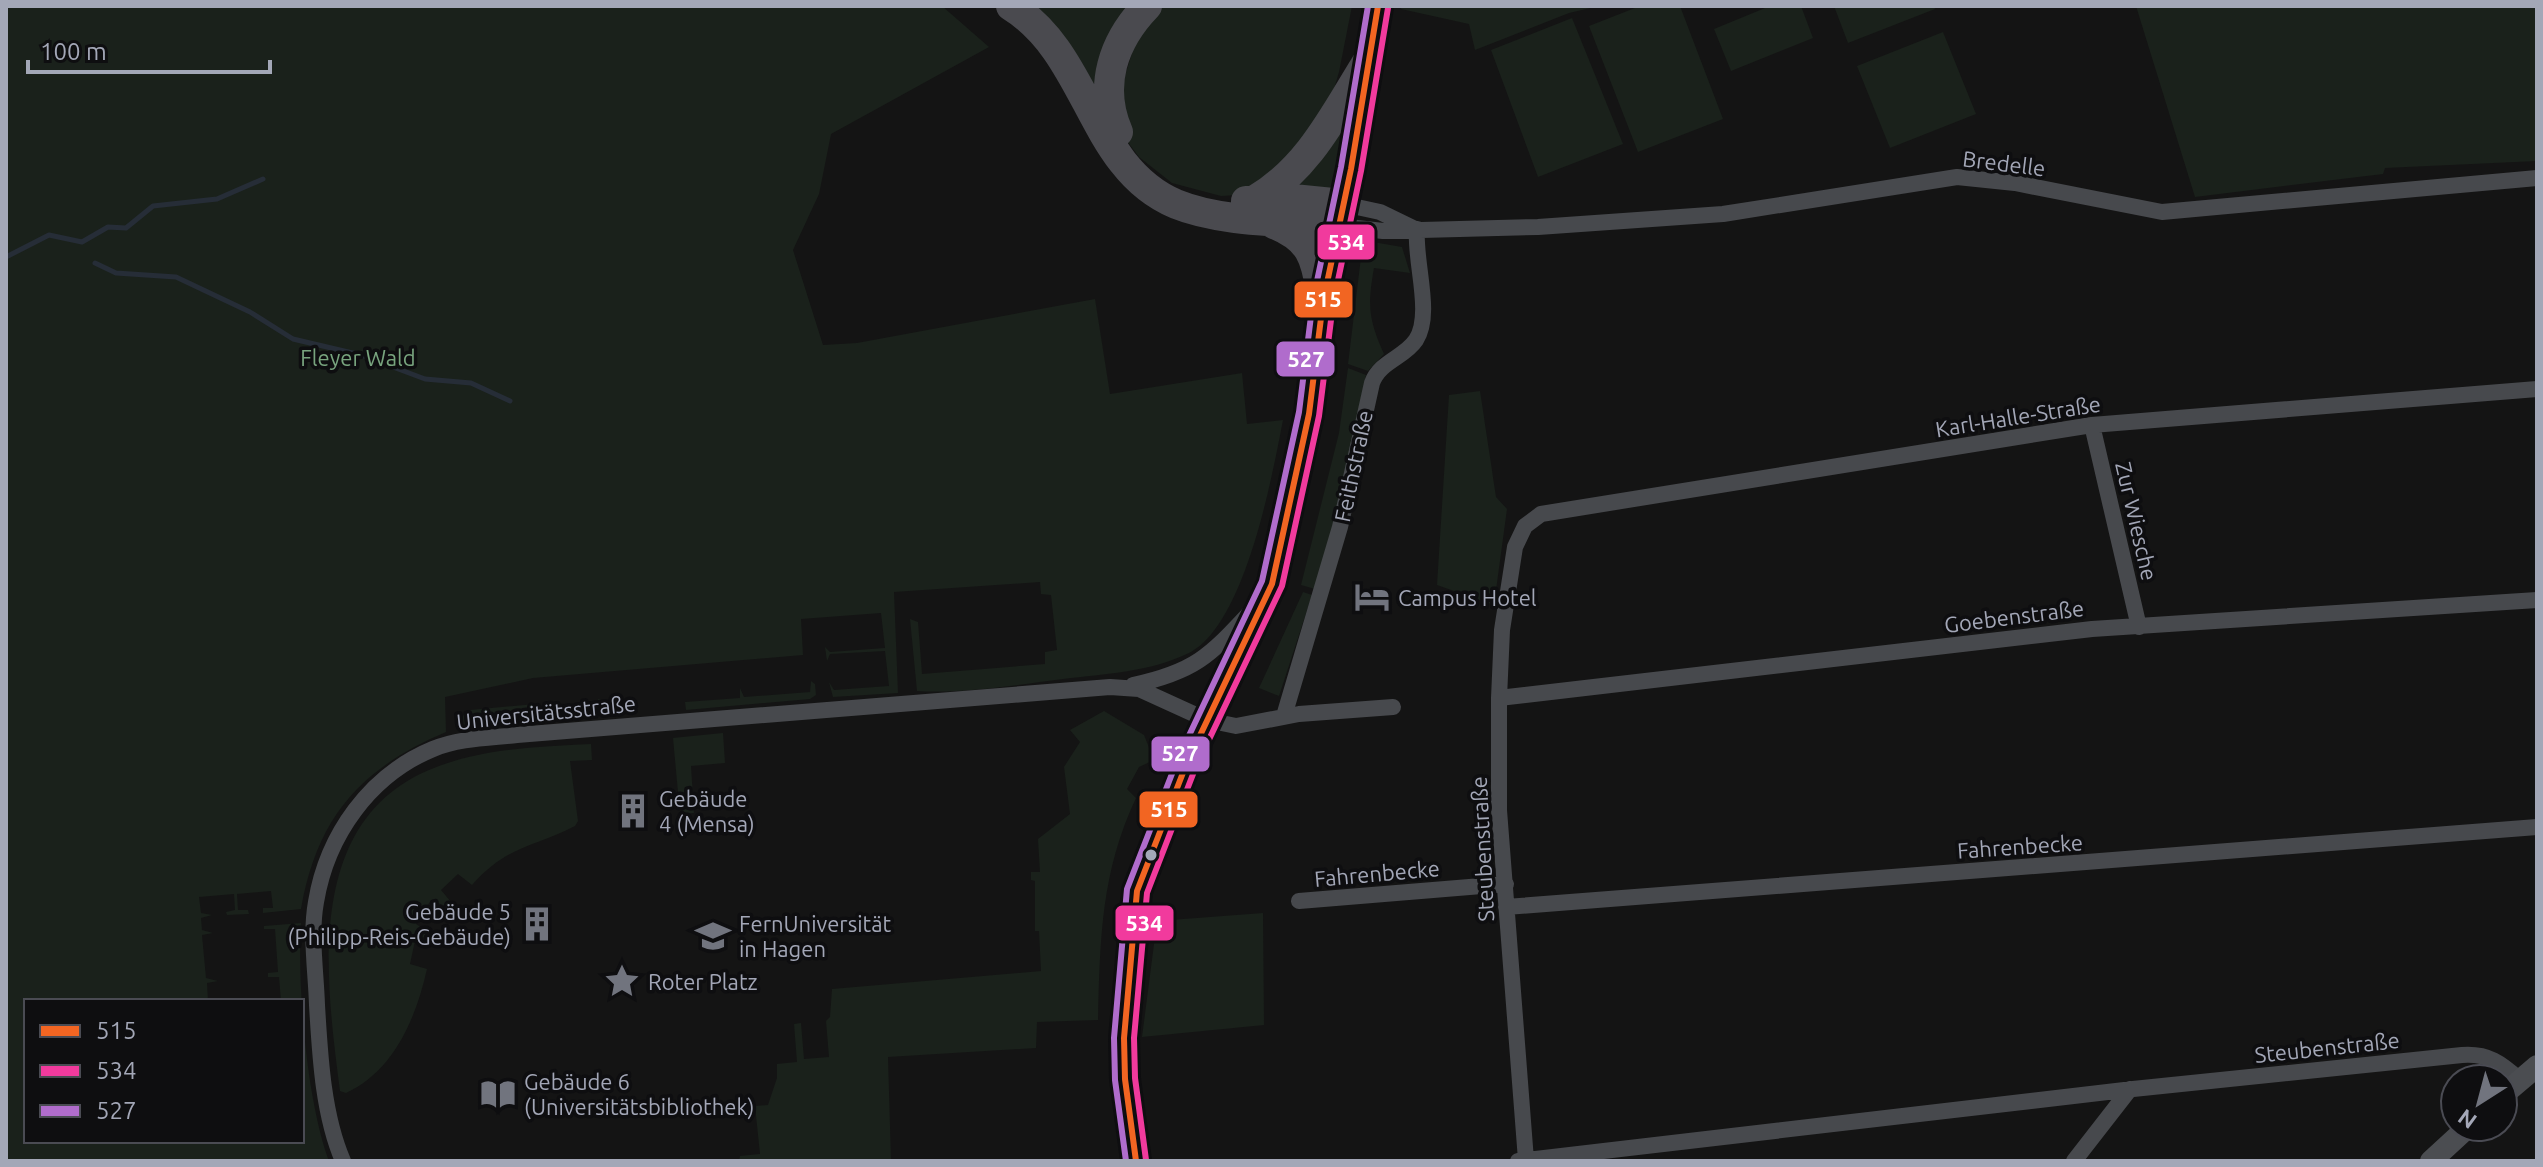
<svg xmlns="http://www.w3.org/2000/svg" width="2543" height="1167" font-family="Ubuntu,sans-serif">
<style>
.green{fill:#1a211b}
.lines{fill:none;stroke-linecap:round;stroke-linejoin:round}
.stream{stroke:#262d37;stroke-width:5}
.street{stroke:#47494d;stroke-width:16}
.secondary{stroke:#4b4d51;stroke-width:22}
.highway{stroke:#4a4a4f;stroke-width:30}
.bus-1-casing{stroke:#0e0e10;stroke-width:12}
.bus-2-casing{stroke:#0e0e10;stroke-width:12}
.bus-3-casing{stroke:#0e0e10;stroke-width:12}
.bus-1{stroke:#f26522;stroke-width:6}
.bus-2{stroke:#f13a9d;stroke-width:6}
.bus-3{stroke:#b06ccc;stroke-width:6}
.bus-dot{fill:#a3a7b7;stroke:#0e0e10;stroke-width:3}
.labels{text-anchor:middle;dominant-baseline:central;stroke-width:7;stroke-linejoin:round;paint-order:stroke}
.street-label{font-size:22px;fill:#a3a7b7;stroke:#0e0e10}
.park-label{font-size:22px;fill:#78a47e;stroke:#0e0e10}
.poi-label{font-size:22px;fill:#a3a7b7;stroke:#0e0e10;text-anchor:start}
.line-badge{stroke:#0e0e10;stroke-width:3}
.badge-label{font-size:22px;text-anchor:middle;font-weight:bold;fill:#fff}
</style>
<rect width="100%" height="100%" fill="#141414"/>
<path class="green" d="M6,6H942L989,47L831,134L819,194L793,250L823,345L857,343L1095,299L1110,394L1242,373L1247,424L1283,420C1272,477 1245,625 1189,653C1150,672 1105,674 1063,679C1016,685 964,694 917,691L910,619L918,622L922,674L1045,664V652L1057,650L1051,595L1041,594L1040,582L894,592L898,693L833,697L829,682L834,690L889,686L885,651L830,654L827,661L825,647L830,652L885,648L881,613L801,619L803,655L533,678L445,697L446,732C361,768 317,817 301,909L263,913V908H273L271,891L237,894L238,910H248L249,914L227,915L226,912L235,910L234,894L199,897L201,913L212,915L201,918L202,930L213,933L202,935L206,978L218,981L207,983L208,1001H26V1141H302V1001H281L279,977H268V973L278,972L275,929H264V926L301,923C297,987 307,1102 329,1161H6Z
M1031,6H1135L1098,98Z
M1161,6H1352L1339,72L1329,106L1311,144L1238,195L1221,196L1172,183L1139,157L1127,141L1116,104L1141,25Z
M1402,6H1599L1569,13L1475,50L1469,24L1401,9Z
M1640,6H1680L1723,119L1638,152L1589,26Z
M1770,6H1801L1813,38L1731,71L1714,29Z
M1834,6H1934L1935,9L1848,43Z
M2136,6H2537V161L2385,168L2383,174L2195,197Z
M1572,18L1623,144L1538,177L1491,50Z
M1943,32L1976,114L1890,148L1857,66Z
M1346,105L1332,190L1286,188Z
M1373,242L1402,247L1410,273L1374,268C1367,307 1369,320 1384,354L1368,371L1348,364L1362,249L1364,244Z
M1348,368L1366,375L1332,530L1315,589L1301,585L1339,433Z
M1480,391L1496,497L1507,509L1494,605L1437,585L1449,395Z
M1303,592L1312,595L1279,696L1259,688Z
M811,681L815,684L816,695L810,699L686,710L685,702L740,698V688L744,697L810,692Z
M598,699L602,700V711L597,715L460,729L459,719L470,710L536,704L537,715L598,710Z
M1104,711L1144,735L1154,760L1139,767L1127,789L1136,798C1101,872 1100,940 1098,1020L1037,1022L1036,1048L888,1057L891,1161H739L740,1156L760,1154L755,1106L768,1105L777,1078V1064L797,1062L794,1024L801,1023L804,1059L829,1057L826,1021L830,1017L832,989L1041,971L1039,931H1035V881L1031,880V872H1040L1038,839L1070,814L1064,767L1080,742L1070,730Z
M723,733L725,763L691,766L694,813L680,814L673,738Z
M591,744L592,760L570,761L578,821L575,826C533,848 507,845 472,885L458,874L441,890L451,902L450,908L431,900L416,924L433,935L432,939L416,936L410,964L427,969C416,1018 394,1071 346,1093L340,1091C326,982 303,823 429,770C480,748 537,747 591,744Z
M1263,913L1264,1025L1142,1037L1157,921Z"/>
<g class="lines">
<path class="stream" d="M6,257L49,235L82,242L108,227L126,228L153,206L217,199L263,179
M95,263L116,273L176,277L250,312L293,339L361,355L425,379L471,383L510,401"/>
<path class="street" d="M1343,204L1380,212L1415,229
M1340,226L1383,231L1538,227L1723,214L1957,177L2015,183L2162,212L2537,178
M2092,425L2139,627
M1133,685C1199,671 1212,653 1257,605
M1499,698L2092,629L2537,600
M1284,716L1340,527L1372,383C1380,361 1404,358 1416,340C1433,314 1414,261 1417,229
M1299,901L1506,884
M1506,907L2537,827
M1526,1160L1499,810V698L1502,630L1515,547L1525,526L1541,514L2092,425L2537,389
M343,1161C323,1115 320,1056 317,1005C316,972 310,935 316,902C327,835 370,775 433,749C459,738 490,738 517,735L1110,687L1139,689L1207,720L1236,726L1299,714L1393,707
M1518,1161L2133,1089L2462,1055C2488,1053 2501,1063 2520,1080
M2074,1161L2130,1089"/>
<path class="secondary" d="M2503,1095L2537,1066
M1136,1161L1125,1079L1124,1038L1128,966L1137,891L1186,765L1272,584L1309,414L1323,302L1351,169L1378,6
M2431,1161L2468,1127"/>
<path class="highway" d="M1011,6C1090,55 1090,168 1176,204C1222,223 1290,221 1340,226
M1118,132C1098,86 1113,41 1147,6
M1255,200C1310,168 1336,111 1369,59
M1246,201L1293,199L1343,204
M1274,224C1316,241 1315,262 1323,302"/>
<g class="bus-1-casing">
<path id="bus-1" d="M1136,1161L1125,1079L1124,1038L1137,891L1186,765L1272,584L1309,414L1323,302L1351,169L1378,6"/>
</g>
<g class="bus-2-casing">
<path id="bus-2" d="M1146,1160L1135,1078L1134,1038L1147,893L1195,769L1282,586L1319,416L1333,304L1361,171L1388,8"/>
</g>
<g class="bus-3-casing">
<path id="bus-3" d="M1126,1161L1115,1080L1114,1038L1127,889L1177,761L1262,581L1299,412L1313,300L1341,167L1368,6"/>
</g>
<use href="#bus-1" class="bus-1"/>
<use href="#bus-2" class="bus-2"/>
<use href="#bus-3" class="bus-3"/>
</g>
<defs>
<g id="hotel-bare" transform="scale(2.76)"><path d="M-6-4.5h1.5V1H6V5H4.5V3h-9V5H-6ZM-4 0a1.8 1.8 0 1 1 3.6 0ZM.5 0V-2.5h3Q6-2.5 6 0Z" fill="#71747e" stroke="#0e0e10" stroke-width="2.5" paint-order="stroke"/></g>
<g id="building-bare" transform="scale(2.76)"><path d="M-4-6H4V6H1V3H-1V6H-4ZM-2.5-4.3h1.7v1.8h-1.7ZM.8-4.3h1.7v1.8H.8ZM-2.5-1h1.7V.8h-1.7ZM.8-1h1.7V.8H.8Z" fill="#71747e" stroke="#0e0e10" stroke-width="2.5" paint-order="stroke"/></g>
<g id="university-bare" transform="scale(2.76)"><path d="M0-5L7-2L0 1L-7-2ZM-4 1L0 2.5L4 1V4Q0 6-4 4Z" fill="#71747e" stroke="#0e0e10" stroke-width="2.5" paint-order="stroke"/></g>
<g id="sight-bare" transform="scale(2.76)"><path d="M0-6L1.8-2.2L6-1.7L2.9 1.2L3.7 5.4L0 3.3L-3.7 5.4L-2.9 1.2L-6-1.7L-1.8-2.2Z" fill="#71747e" stroke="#0e0e10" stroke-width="2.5" paint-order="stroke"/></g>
<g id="library-bare" transform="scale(2.76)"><path d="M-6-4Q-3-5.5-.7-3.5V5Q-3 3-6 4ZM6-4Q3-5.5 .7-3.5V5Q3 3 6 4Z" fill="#71747e" stroke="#0e0e10" stroke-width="2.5" paint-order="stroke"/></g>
</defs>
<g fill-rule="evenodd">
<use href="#hotel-bare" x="1372" y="597"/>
<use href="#building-bare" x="633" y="811"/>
<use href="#building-bare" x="537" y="924"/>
<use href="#university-bare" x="713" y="936"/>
<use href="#sight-bare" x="622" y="981"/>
<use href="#library-bare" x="498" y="1094"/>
</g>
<circle class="bus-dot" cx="1151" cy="855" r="7"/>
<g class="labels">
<g class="street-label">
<text transform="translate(2004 163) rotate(7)">Bredelle</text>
<text transform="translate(2018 416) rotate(-9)">Karl-Halle-Straße</text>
<text transform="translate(1353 466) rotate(-78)">Feithstraße</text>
<text transform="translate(2137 521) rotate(77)">Zur Wiesche</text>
<text transform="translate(2014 616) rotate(-7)">Goebenstraße</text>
<text transform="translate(546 712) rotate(-6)">Universitätsstraße</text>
<text transform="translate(2020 846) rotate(-4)">Fahrenbecke</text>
<text transform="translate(1482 849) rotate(-93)">Steubenstraße</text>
<text transform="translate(1377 873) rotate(-5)">Fahrenbecke</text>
<text transform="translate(2327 1047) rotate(-6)">Steubenstraße</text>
</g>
<g class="park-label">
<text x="358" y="357">Fleyer Wald</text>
</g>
<g class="poi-label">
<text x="1398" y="597">Campus Hotel</text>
<text x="659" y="798">Gebäude<tspan x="659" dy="25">4 (Mensa)</tspan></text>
<text x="511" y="911" text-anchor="end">Gebäude 5<tspan x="511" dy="25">(Philipp-Reis-Gebäude)</tspan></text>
<text x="739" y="923">FernUniversität<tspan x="739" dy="25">in Hagen</tspan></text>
<text x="648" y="981">Roter Platz</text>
<text x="524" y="1081">Gebäude 6<tspan x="524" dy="25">(Universitätsbibliothek)</tspan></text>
</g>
</g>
<g class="line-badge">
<rect x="1316" y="223" width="60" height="38" rx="8" fill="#f13a9d"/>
<rect x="1293" y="280" width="61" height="39" rx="8" fill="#f26522"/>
<rect x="1275" y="340" width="61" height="38" rx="8" fill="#b06ccc"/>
<rect x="1150" y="735" width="61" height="38" rx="8" fill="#b06ccc"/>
<rect x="1138" y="790" width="61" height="39" rx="8" fill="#f26522"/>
<rect x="1114" y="904" width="61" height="38" rx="8" fill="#f13a9d"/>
</g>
<g class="badge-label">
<text x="1346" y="250">534</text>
<text x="1323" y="307">515</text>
<text x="1306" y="367">527</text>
<text x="1180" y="761">527</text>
<text x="1169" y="817">515</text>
<text x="1144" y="931">534</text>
</g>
<rect width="2543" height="1167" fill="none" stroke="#a3a7b7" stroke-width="16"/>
<rect x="24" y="999" width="280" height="144" fill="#0e0e10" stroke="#4a4b53" stroke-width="2"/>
<rect x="40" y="1025" width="40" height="12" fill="#f26522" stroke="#4a4b53" stroke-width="2"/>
<text x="96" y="1039" font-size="24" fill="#a3a7b7">515</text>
<rect x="40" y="1065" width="40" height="12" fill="#f13a9d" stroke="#4a4b53" stroke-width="2"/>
<text x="96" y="1079" font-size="24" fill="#a3a7b7">534</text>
<rect x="40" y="1105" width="40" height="12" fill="#b06ccc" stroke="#4a4b53" stroke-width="2"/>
<text x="96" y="1119" font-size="24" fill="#a3a7b7">527</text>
<g transform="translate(2479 1103) rotate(216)"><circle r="38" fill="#0e0e10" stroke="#4a4b53" stroke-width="2"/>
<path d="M0-6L14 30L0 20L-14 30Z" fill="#71747e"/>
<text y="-12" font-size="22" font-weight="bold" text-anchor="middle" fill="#a3a7b7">N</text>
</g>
<path d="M28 60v12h242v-12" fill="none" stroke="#a3a7b7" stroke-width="4"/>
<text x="40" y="60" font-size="24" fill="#a3a7b7" stroke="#0e0e10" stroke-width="6" paint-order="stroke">100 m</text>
</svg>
